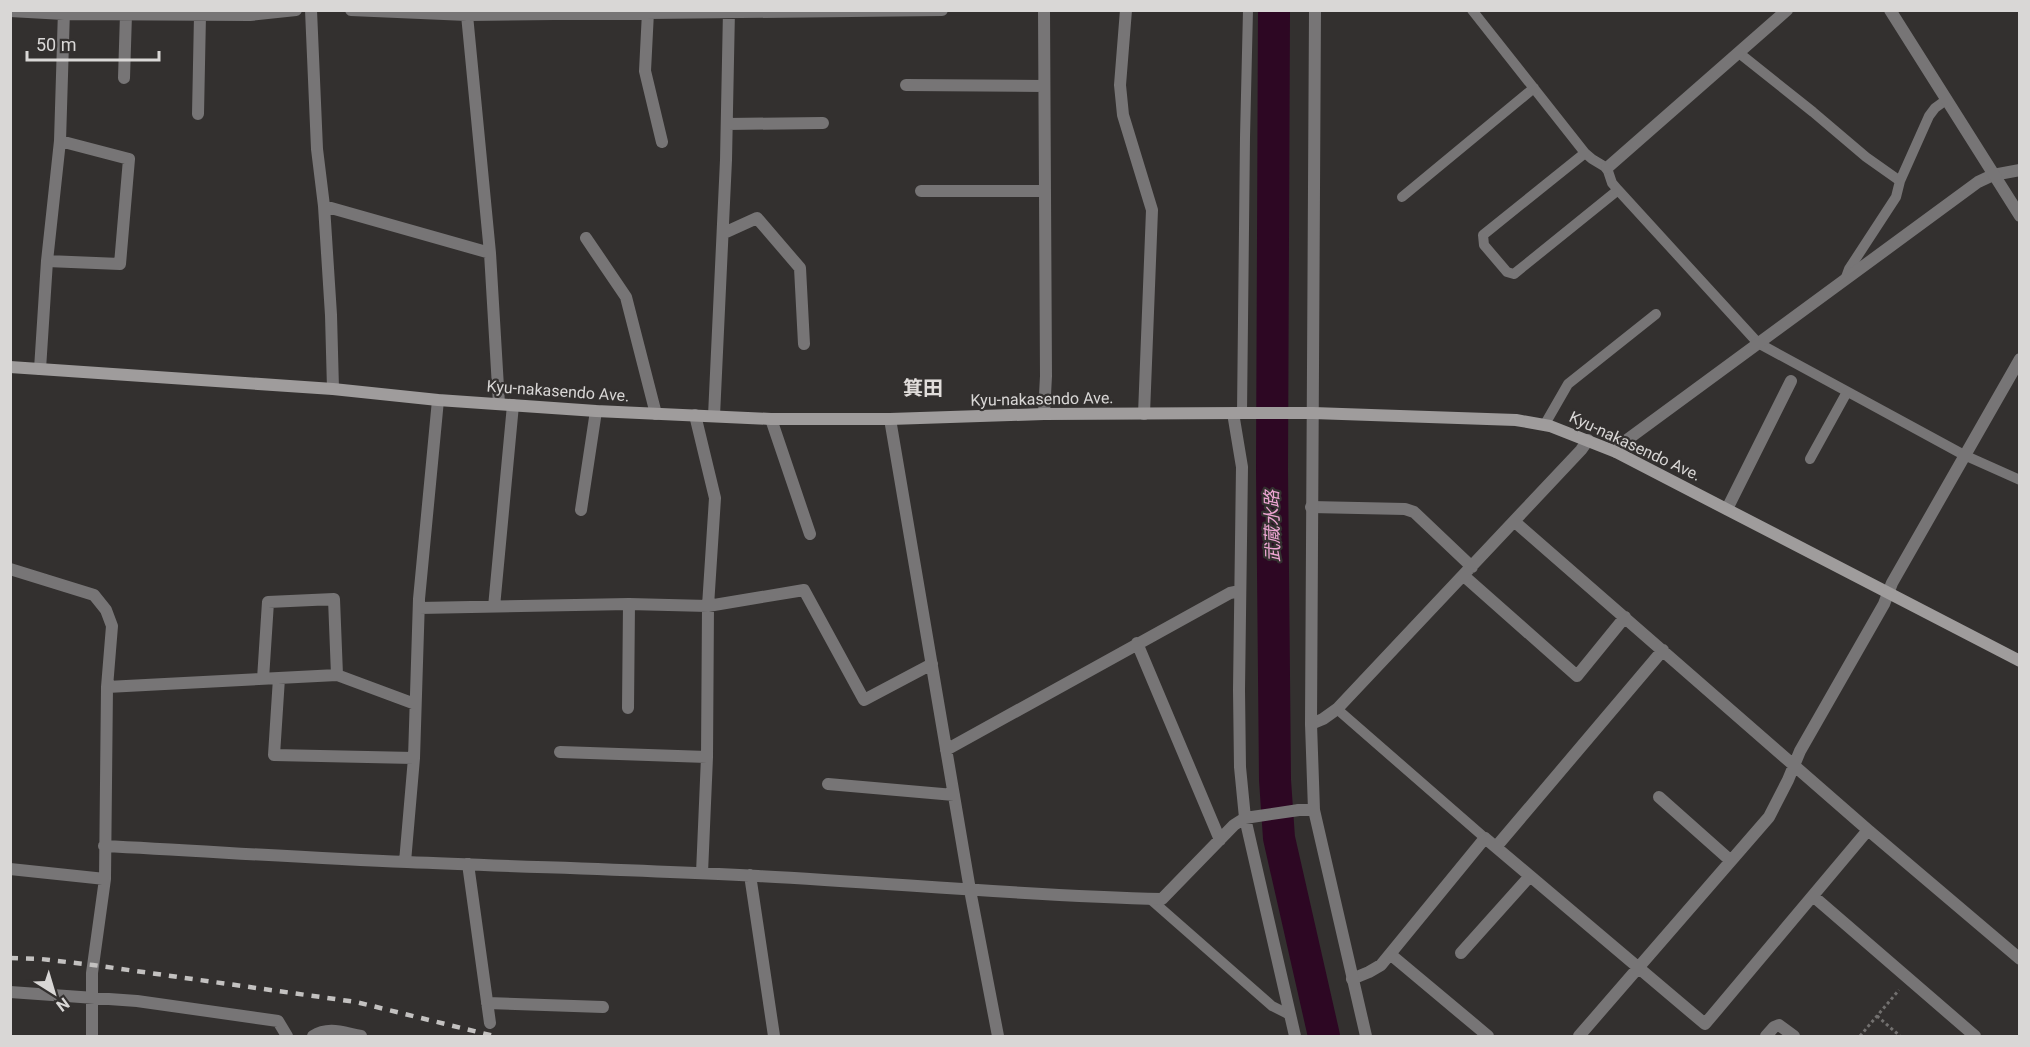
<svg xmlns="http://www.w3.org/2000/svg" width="2030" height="1047" font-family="Roboto,'Noto Sans JP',sans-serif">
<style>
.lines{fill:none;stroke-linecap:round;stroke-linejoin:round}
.river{stroke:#2d0723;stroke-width:32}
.path{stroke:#72706f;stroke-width:3;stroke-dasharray:3 3;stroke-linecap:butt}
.service{stroke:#777576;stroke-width:10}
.minor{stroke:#777576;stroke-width:12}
.tertiary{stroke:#777576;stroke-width:12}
.secondary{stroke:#9f9c9c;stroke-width:12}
.rail{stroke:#c3c1c0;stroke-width:4.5;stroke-dasharray:8 8;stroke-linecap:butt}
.labels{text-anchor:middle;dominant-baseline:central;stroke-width:4.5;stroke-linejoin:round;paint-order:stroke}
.street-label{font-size:16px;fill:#d9d7d6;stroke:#33302f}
.water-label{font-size:18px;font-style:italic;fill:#eda5d2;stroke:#33302f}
.quarter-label{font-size:20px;font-weight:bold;fill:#e1dddb;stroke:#33302f}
</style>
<rect width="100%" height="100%" fill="#33302f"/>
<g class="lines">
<path class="river" d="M1274,10L1272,469L1275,780L1279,838L1324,1036"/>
<path class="path" d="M1877,1016L1900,1036
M1860,1036L1899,990"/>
<path class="service" d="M1472,10L1585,153L1592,159L1607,168L1612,183L1618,190L1758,343L1964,455L2020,480
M1739,53L1813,112L1866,157L1900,181
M1585,153L1483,235L1484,245L1507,272L1514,274L1618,190
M1402,197L1534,88
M1845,280L1849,269L1896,197L1900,181L1929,116L1935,108L1946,100
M1242,413L1245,137L1248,10
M1545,424L1568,384L1656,314
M1810,459L1847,392
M1337,709L1485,838
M1149,898L1272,1006L1290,1015"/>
<path class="minor" d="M311,10L317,149L324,206L331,315L333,389
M351,10L467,15L942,10
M1126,10L1120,85L1123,115L1152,210L1144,414
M10,11L64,14L250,15L296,10
M648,12L645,71L662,142
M467,15L490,253L499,404
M124,78L126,14
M906,85L1044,86
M198,114L200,15
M727,124L823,123
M1607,168L1787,10
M921,191H1044
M324,206L490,253
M724,233L757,218L800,268L804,344
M586,238L626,297L656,414
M47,261L120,264L129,159L60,141
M40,369L47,261L60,141L64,10
M1233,413L1242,467L1239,690L1240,767L1245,818L1295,1036
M1044,414L1046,376L1044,10
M695,415L715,498L708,606L707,757L702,873
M714,416L726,160L729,10
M771,419L810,534
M890,419L970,890L998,1036
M1616,452L1624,442L1978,182L1993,175L2020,170
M1311,507L1405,509L1414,512L1472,567
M1727,509L1791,381
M581,510L596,411
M1515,522L1868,830L2020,959
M10,569L94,595L106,610L112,626L107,687L105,879L92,973V1036
M1464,576L1577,676L1625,617
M494,607L513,405
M419,608L629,604L708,606L804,590L864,700L932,664
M1137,643L1220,840
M279,678L274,755L414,758
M263,679L268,602L334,599L337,675
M107,687L337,675L415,704
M628,708L629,604
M1311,724L1323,719L1337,709L1581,450L1588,440
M946,750L1230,593L1240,591
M560,752L707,757
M828,784L954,795
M1659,797L1731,861
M104,846C205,851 306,858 407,862C524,867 641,870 758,876C893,883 1027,896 1162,899L1234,825L1245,818L1299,810
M1496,847L1663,650
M405,862L414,758L419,599L438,400
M468,864L490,1023
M10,869L105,879
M750,875L774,1036
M1813,896L1975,1036
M1461,953L1530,876
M1390,954L1488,1036
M1352,979L1369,972L1381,965L1485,838L1705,1024L1868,830
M10,992L137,1001L278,1021L287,1036
M487,1003L603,1007
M313,1036C329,1026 344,1033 361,1036
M1579,1036L1769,817L1788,780L1800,751L1884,604L1892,583L2020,359
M1766,1036L1774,1027L1779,1025L1794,1036"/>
<path class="tertiary" d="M1315,10L1311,724L1314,810L1366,1036
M1890,10L2020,216
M1299,810H1314"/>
<path class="secondary" d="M10,367L333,389L438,400L596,411L771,419H890L1044,414L1242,413H1313L1516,420L1550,426L1616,452L2020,661"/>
<path class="rail" d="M10,958L41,959L93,965L356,1002L494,1036"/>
</g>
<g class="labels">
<g class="street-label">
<text transform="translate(558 391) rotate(4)">Kyu-nakasendo Ave.</text>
<text transform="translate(1042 399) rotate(-1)">Kyu-nakasendo Ave.</text>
<text transform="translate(1635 446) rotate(25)">Kyu-nakasendo Ave.</text>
</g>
<g class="water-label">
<text transform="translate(1272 526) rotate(-91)">武蔵水路</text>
</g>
<g class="quarter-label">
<text x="923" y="388">箕田</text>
</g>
</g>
<rect width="2030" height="1047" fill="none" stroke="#d9d7d6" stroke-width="24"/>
<g transform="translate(54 993) rotate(143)" stroke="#33302f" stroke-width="4.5" paint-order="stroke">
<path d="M0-4.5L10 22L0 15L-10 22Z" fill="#d9d7d6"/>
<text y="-9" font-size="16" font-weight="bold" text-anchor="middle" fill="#d9d7d6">N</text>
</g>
<path d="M27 51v9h132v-9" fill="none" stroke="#d9d7d6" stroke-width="3"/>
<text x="36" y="51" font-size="18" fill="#d9d7d6" stroke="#33302f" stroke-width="4.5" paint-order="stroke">50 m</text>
</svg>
